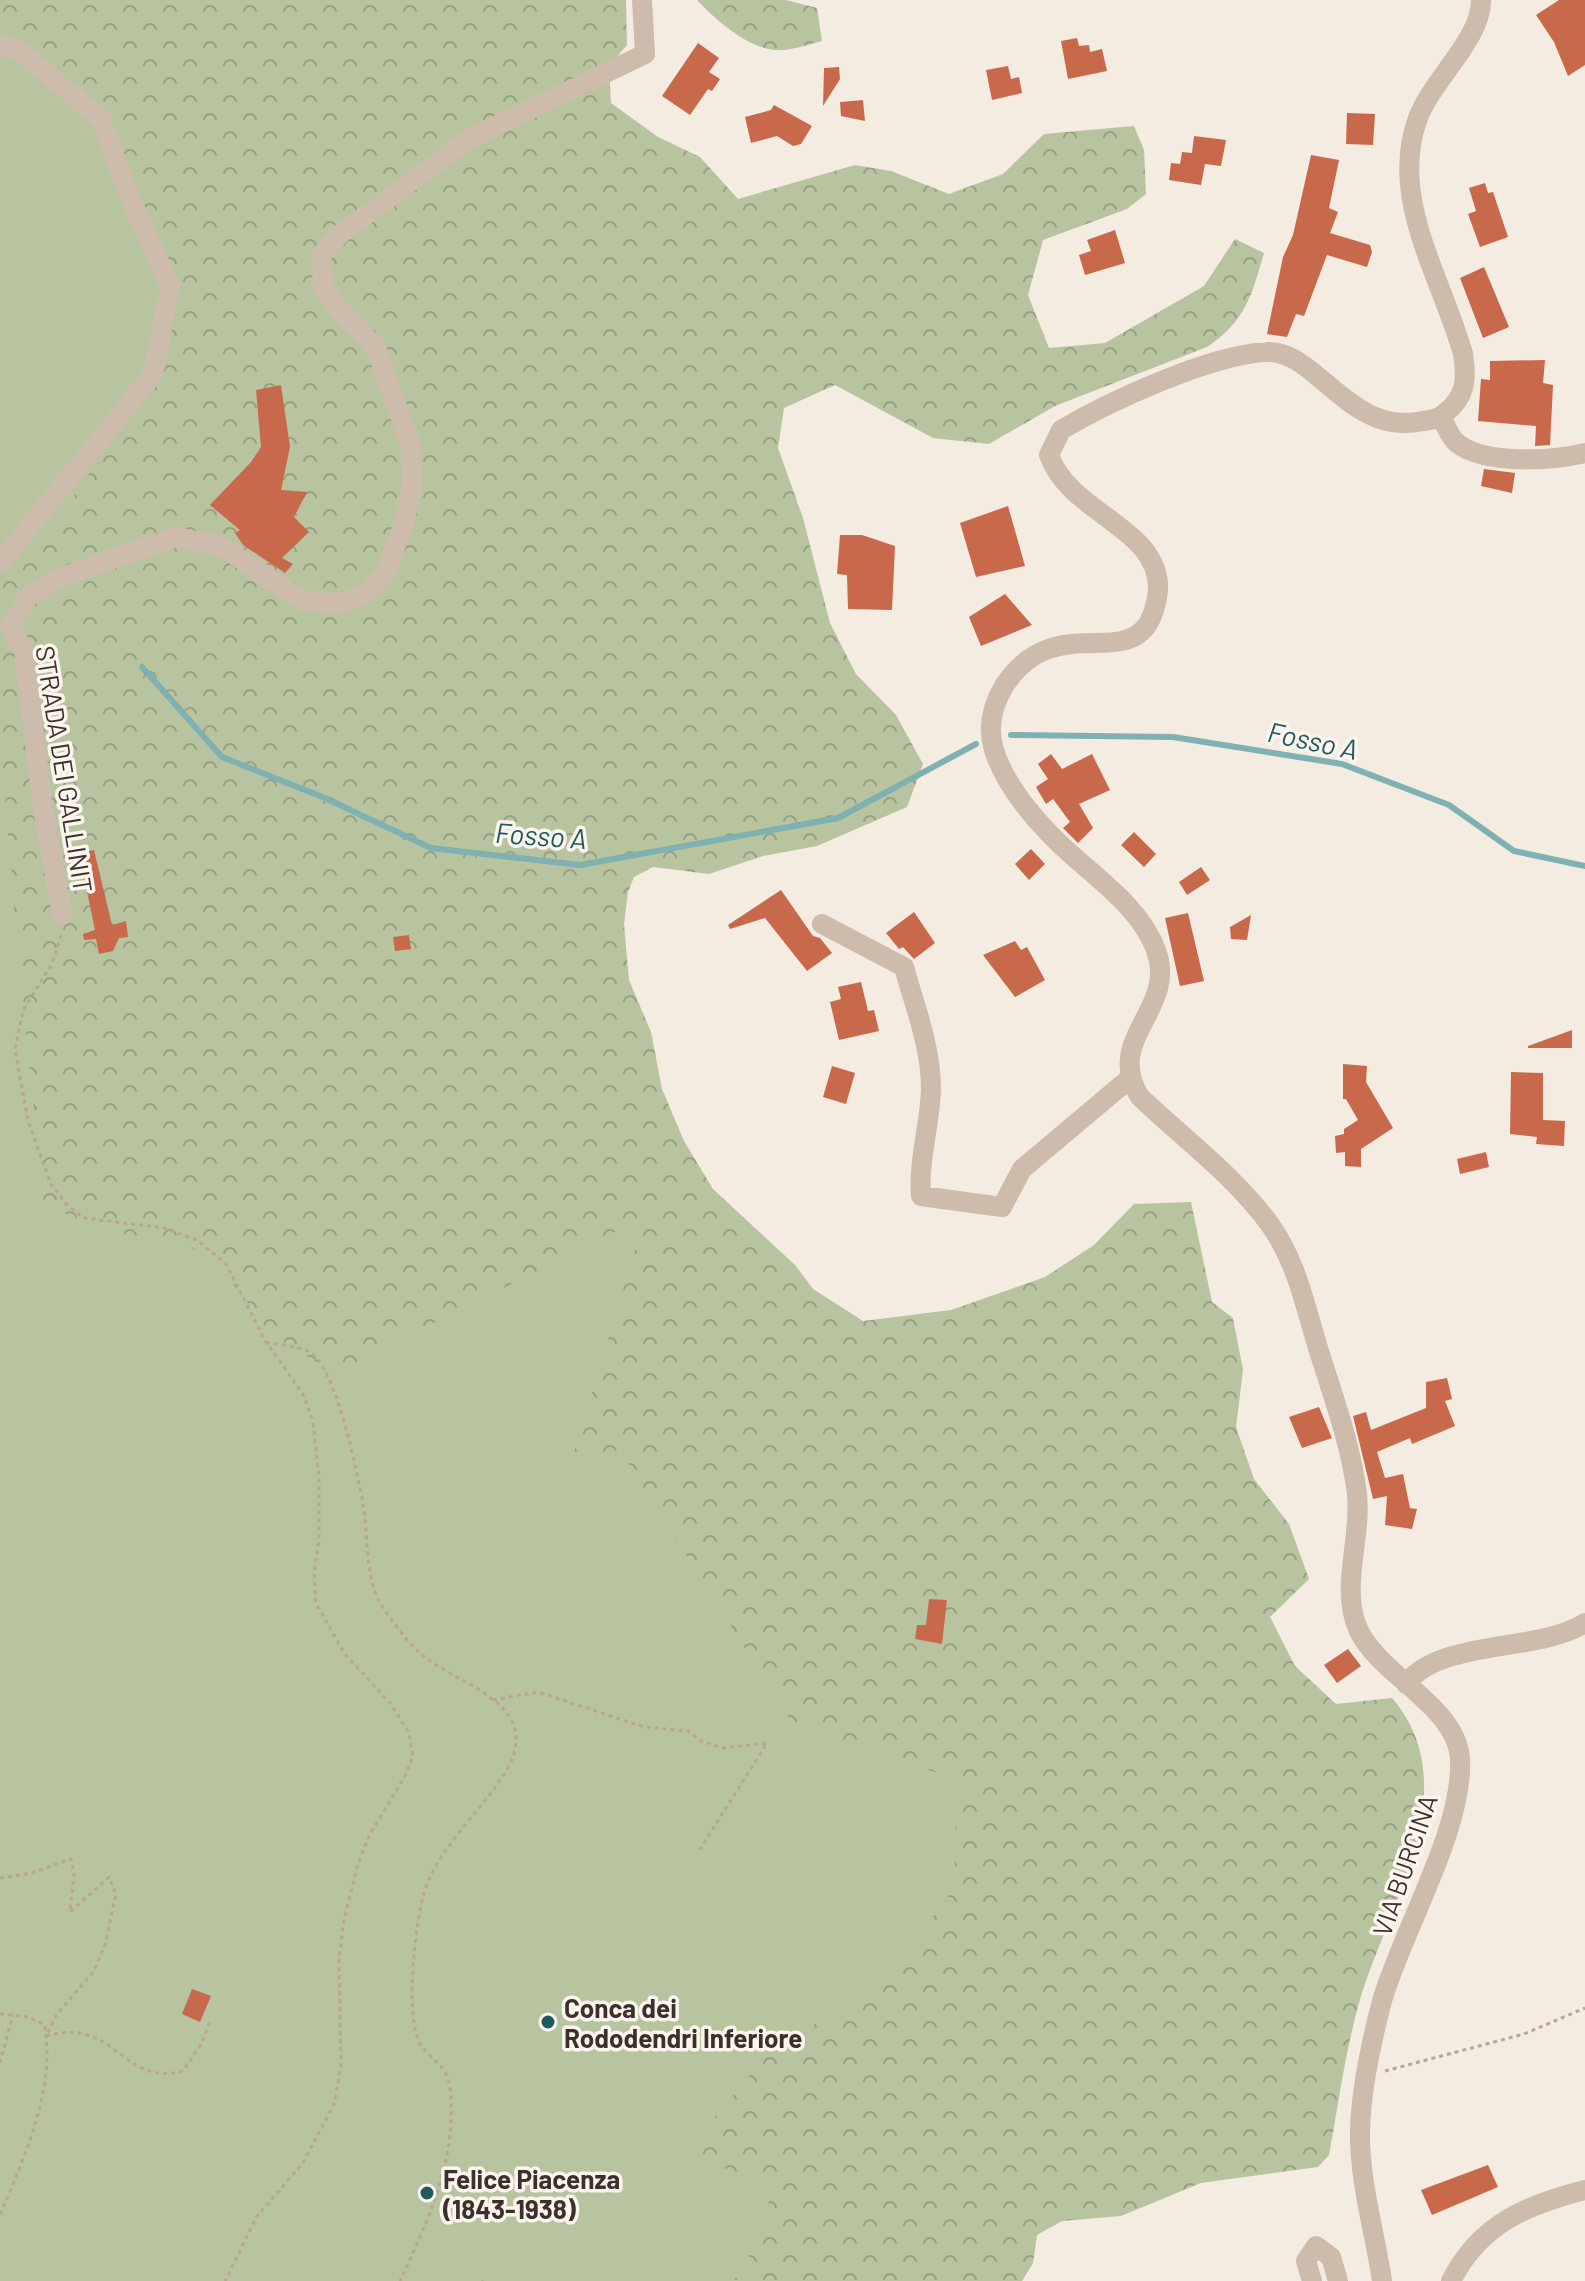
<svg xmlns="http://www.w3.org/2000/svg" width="1585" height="2281" font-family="Barlow,sans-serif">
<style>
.forest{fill:url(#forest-crowns)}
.park{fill:#b8c4a0}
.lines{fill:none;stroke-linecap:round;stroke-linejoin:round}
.stream{stroke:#7fb0b2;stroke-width:6}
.building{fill:#c8694b}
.path{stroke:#b9a596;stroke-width:3;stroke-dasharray:4 4;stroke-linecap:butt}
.minor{stroke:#cdbbac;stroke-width:20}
.poi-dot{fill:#1f5a5e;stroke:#fbf5ee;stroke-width:3}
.labels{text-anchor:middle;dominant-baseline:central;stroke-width:7;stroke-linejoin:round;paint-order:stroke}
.street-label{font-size:26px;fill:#3b302b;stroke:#fbf5ee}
.poi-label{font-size:26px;font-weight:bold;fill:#3b302b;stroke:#fbf5ee;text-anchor:start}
.water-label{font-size:28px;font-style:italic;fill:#1f5a5e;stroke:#fbf5ee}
</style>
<defs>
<pattern id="forest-crowns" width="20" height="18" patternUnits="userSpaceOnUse" patternTransform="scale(2)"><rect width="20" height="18" fill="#b8c4a0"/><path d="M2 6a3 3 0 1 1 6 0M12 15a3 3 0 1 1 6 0" fill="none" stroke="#97a083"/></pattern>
</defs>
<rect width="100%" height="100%" fill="#f4ebe1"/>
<path class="forest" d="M0,0H626L627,45L609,66L611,103L658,137L700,157L738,199L855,165L891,171L949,194L1003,174L1044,134L1134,126L1144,150L1146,194L1127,209L1043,240L1028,295L1049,348L1105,343L1204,286L1235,239L1264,253C1252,295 1245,322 1207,347L1055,406L989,444L933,438L835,385L784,408L778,448L803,518L830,623L856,674L896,715L923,764L907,807L817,846L763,856L709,874L653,867L634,877L628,892L624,924L629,980L651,1032L662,1089L684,1141L713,1189L795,1265L813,1289L863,1321L951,1310L1045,1277L1094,1245L1134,1204L1191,1202L1212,1302L1233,1318L1243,1370L1236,1427L1254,1479L1289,1524L1309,1579L1270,1617L1295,1666L1336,1704L1392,1698C1467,1785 1391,1902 1362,1993C1346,2045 1339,2101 1329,2155L1318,2167L1201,2183L1121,2216L1062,2221L1037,2235L1033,2263L1022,2281H116L0,2165Z
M697,0H786L817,8L822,41C810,44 796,49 784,50C752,53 717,21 697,0Z"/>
<path class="park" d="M0,53L109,126L164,285L146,390L55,524L0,567Z
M0,735L19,971L44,1203L102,1231L183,1242L220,1267L270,1333L334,1373L645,1217L572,1459L620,1450L790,1720L957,1780L954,1889L885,1978L766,2056L688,2149L772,2193L742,2275L730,2281H0Z"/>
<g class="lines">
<path class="stream" d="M142,667L222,757L325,798L431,848L580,865L838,818L976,744
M1011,735L1173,737L1342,764L1449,805L1514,851L1585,866"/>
</g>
<path class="building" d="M1559,0H1585V65L1568,76L1554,42L1536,15Z
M1077,38L1079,46L1089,45L1090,52L1102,49L1107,71L1068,79L1061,41Z
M698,43L719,58L709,72L720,79L712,91L708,89L690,115L662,96Z
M1008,66L1011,79L1019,77L1022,93L992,100L986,70Z
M839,67L840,79L823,106L824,68Z
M863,100L865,121L841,116L840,102Z
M774,105L812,126L801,144L793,146L777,136L751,143L745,117L771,110Z
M1347,113L1375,114L1373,145L1346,144Z
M1194,136L1226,140L1221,166L1205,164L1201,185L1169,180L1171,163L1180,164L1182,152L1192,153Z
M1311,155L1339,160L1329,208L1338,212L1330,233L1370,245L1372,252L1367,267L1327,255L1304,316L1296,314L1287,337L1267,334L1283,257L1293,235Z
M1485,183L1488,193L1493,192L1508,237L1480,247L1468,214L1476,211L1469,188Z
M1115,230L1125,263L1085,275L1079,255L1091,251L1087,240Z
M1484,267L1509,327L1483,338L1460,278Z
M1545,360L1543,383L1553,385L1550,445L1535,446L1536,426L1478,421L1481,379L1490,380V361Z
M281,385L290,447L281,490L307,492L294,517L309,532L282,558L293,564L285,573L243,545L235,533L240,530L210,505L251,462L261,447L256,390Z
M1484,469L1515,473L1512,493L1481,486Z
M1008,506L1025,566L976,577L960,523Z
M840,535H862L895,546L892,610L848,609L847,575L837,574Z
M1005,594L1032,625L981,646L969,617Z
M1051,754L1062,769L1092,754L1110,790L1079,804L1093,828L1078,843L1063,828L1070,822L1053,799L1046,804L1036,787L1048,779L1038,764Z
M1134,832L1156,854L1144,867L1121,845Z
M1031,849L1045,864L1029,880L1015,864Z
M94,850L112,925L126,921L128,937L119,938L113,951L99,954L96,939L84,940L83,934L95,930L79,853Z
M1201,867L1210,880L1187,895L1179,882Z
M781,890L813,936L820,938L832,953L807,971L765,918L730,929L728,925Z
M914,912L935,943L914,959L903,947L899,949L886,933Z
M1188,913L1204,981L1180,986L1165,918Z
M1251,915L1247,940L1231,939L1230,927Z
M409,935L411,949L395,951L393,937Z
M1015,941L1021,950L1027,947L1045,980L1015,997L983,955Z
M861,982L868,1011L874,1010L879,1031L839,1040L830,1002L841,999L838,987Z
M1572,1030V1048H1528V1046Z
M1343,1064L1367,1066L1366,1082L1393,1128L1361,1149V1167L1345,1166V1152L1336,1153L1335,1136L1344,1134V1129L1358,1120L1346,1099H1343Z
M832,1066L855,1073L846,1104L823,1097Z
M1511,1072L1543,1073V1120L1565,1121L1564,1146L1536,1144L1537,1137L1510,1134Z
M1486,1152L1489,1167L1460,1174L1457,1159Z
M1447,1378L1452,1399L1445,1401L1455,1426L1412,1444L1410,1438L1377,1452L1385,1478L1403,1474L1410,1508L1417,1509L1412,1529L1385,1525L1387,1496L1373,1499L1353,1416L1366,1412L1371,1430L1426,1408V1382Z
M1319,1407L1332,1438L1302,1448L1289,1417Z
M929,1599L947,1600L942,1644L915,1639L917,1625H926Z
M1348,1649L1361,1666L1337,1683L1324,1665Z
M192,1989L211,1996L200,2022L182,2014Z
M1488,2165L1498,2187L1432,2215L1421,2190Z"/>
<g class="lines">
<path class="path" d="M61,935L52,964L23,1010L15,1049L28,1121L51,1184L67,1205L84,1218L164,1228L197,1240L226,1264L266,1342L303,1394L313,1422L319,1476V1539L314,1574L316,1603L344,1653L390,1703L409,1733L413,1756L405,1776L370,1834L358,1863L344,1920L339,1958L341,2067L334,2104L303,2163L257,2216L225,2281
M266,1342C279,1345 296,1346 308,1351C336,1365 357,1472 363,1503C368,1534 365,1570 378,1599C384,1611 408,1643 419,1652C452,1684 542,1700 509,1766C486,1807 437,1848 424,1893C415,1925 406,2008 418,2039C426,2060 447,2061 450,2088C458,2157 428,2221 400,2281
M493,1700L538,1692L644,1727L688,1731L701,1741L724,1748L767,1743L697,1854
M0,1878L32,1873L71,1859L74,1873L70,1912L109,1877L116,1894L105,1945L94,1971L57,2014L46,2036
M0,2014L24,2016L44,2024C57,2088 24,2157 0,2215
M46,2036C116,2016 123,2088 183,2071L202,2043L210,2021
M0,2063L13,2014
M1385,2071L1524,2034L1585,2008
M482,2281L483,2280"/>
<path class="minor" d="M0,45L19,50L101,119L130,198L170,286L153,374L0,563
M1441,417C1446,425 1450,438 1457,443C1484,465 1553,461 1585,453
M62,915L43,809L24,651L10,626L28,597L56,579L176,537L221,546L303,601L340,604L367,593L386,572L404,523L412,486L411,447L376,348L335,305L323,287L321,255L340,234L471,138L645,54L642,0
M822,924L904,967C915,1007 931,1047 931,1089C930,1125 918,1161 921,1196L1002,1207L1022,1169L1129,1079
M1406,1684C1439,1639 1538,1653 1585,1623
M1312,2281L1306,2261L1316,2246L1331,2257L1338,2281
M1382,2281C1375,2233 1359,2180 1360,2131C1361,2088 1371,2043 1382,2001C1402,1931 1464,1829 1460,1758C1456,1706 1381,1676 1359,1631C1339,1589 1362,1539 1357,1494C1351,1445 1333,1396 1318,1348C1305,1306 1297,1263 1271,1226C1236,1177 1183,1138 1140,1097C1103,1038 1178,1010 1156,950C1141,910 1104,884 1073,856C1043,830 1006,789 994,750C987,727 992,706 1004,686C1050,616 1113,661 1143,630C1152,622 1157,602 1158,591C1161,527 1070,515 1049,455L1061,430C1110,401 1210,355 1266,352C1315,348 1350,438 1423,421C1431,420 1439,419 1445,413C1466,397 1467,379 1463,354C1442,278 1388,198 1418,118C1432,80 1482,38 1481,0
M1451,2281C1480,2224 1526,2205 1585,2190"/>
</g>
<g class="poi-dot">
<circle cx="548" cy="2022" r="8"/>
<circle cx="427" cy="2193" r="8"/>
</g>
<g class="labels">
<g class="street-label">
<text transform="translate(65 769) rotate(81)">STRADA DEI GALLINIT</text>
<text transform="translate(1404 1865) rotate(-71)">VIA BURCINA</text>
</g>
<g class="poi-label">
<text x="564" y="2007">Conca dei<tspan x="564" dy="30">Rododendri Inferiore</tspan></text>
<text x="443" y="2178">Felice Piacenza<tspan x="443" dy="30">(1843-1938)</tspan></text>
</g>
<g class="water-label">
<text transform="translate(1313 740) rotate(12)">Fosso A</text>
<text transform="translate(541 835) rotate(4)">Fosso A</text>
</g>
</g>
</svg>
